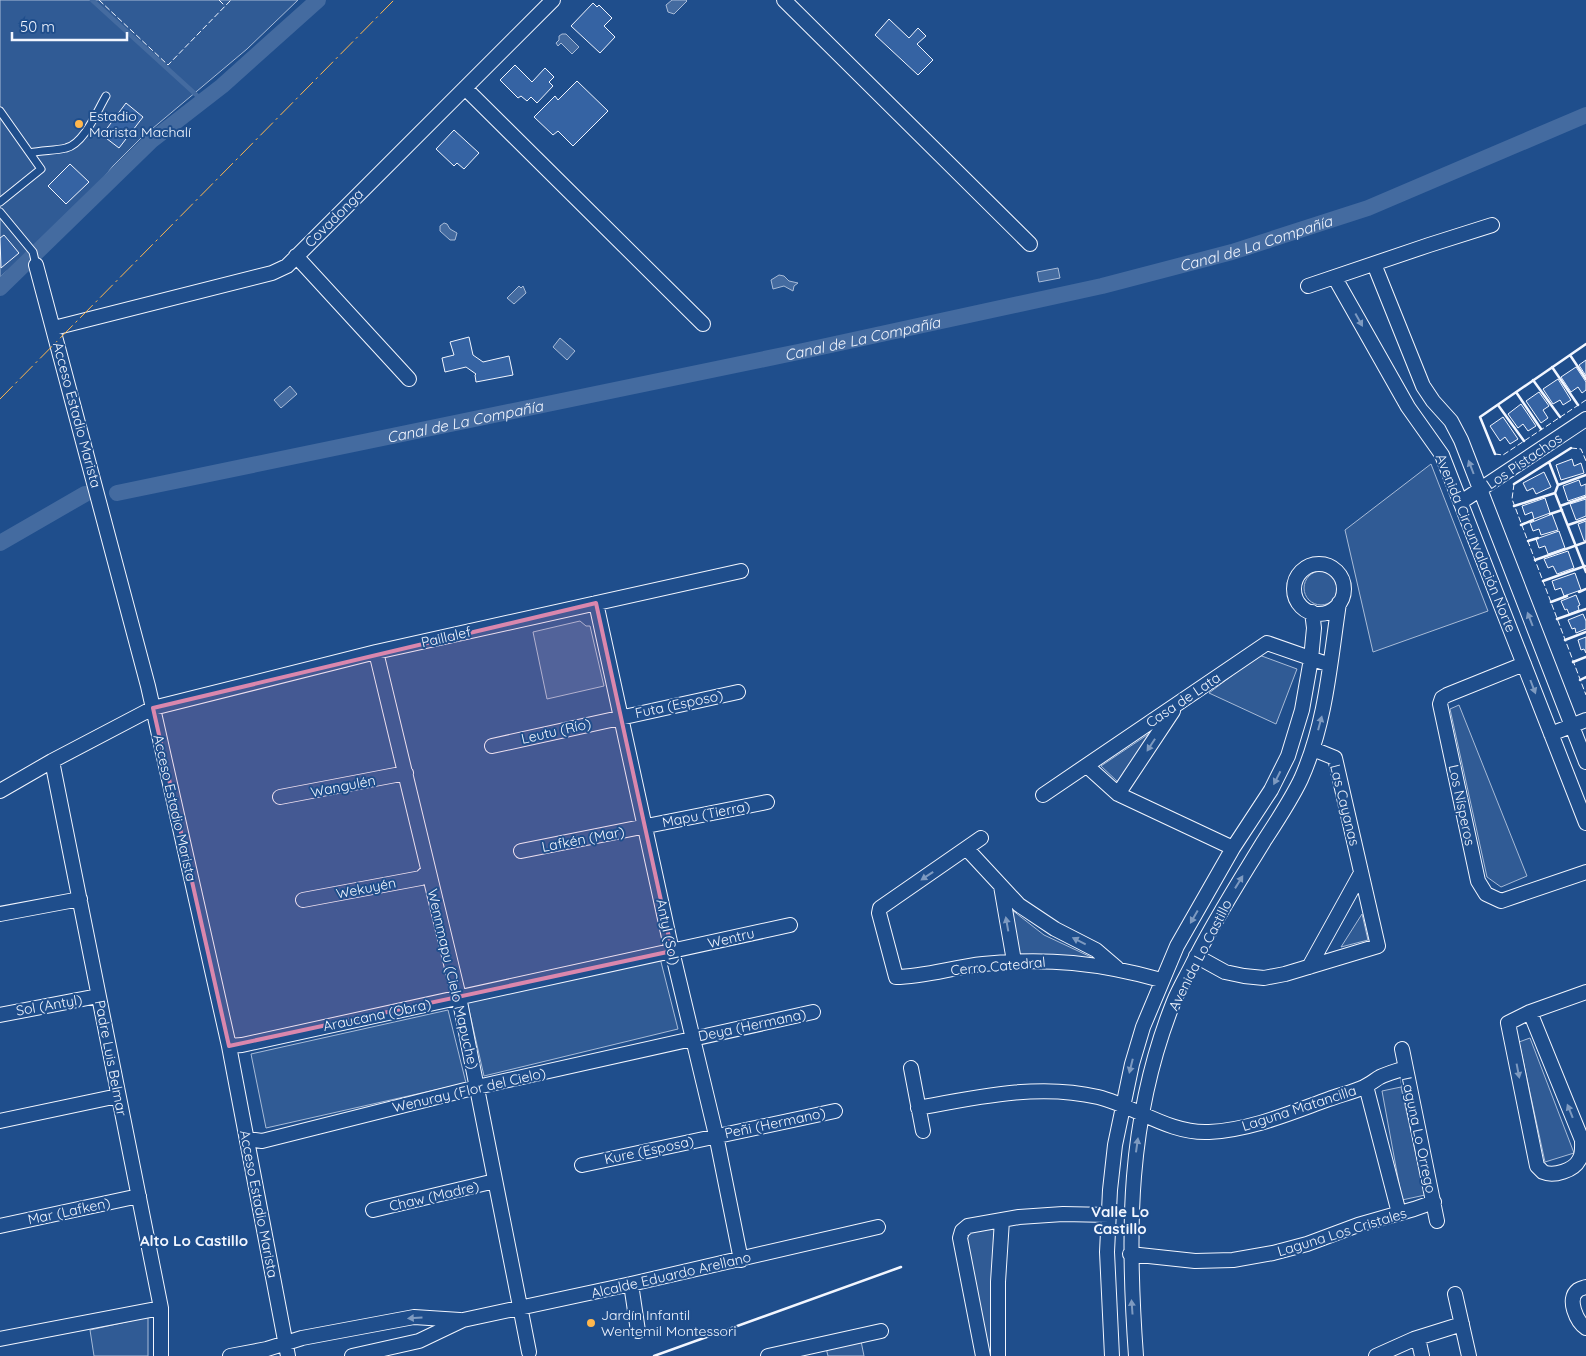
<svg xmlns="http://www.w3.org/2000/svg" width="1586" height="1356" font-family="Quicksand,sans-serif">
<style>
.built{fill:#305b95;stroke:#a8bbd7}
.water{fill:#446ba0;stroke:#a8bbd7}
.lines{fill:none;stroke-linecap:round;stroke-linejoin:round}
.stream{stroke:#446ba0;stroke-width:4.5}
.canal{stroke:#446ba0;stroke-width:16}
.building{fill:#3563a3;stroke:#f2f6ff}
.lane-casing{stroke:#f2f6ff;stroke-width:9}
.street-casing{stroke:#f2f6ff;stroke-width:16}
.lane{stroke:#1f4e8c;stroke-width:7}
.street{stroke:#1f4e8c;stroke-width:14}
.fence{stroke:#f2f6ff;stroke-width:1;stroke-dasharray:6 2.5;stroke-linecap:butt}
.wall{stroke:#f2f6ff;stroke-width:2.5}
.power{stroke:#ffb74d;stroke-width:1;stroke-dasharray:18 4 2.5 4;stroke-linecap:butt}
.oneway{fill:#7e9ac0}
.marked{fill:#da87ad;fill-opacity:0.2;stroke:#da87ad;stroke-width:4;stroke-linejoin:round}
.poi-dot{fill:#ffb74d;stroke:#1f4e8c;stroke-width:2}
.labels{text-anchor:middle;dominant-baseline:central;stroke-width:4;stroke-linejoin:round;paint-order:stroke}
.poi-label{font-size:14px;fill:#f2f6ff;stroke:#1f4e8c;text-anchor:start}
.street-label{font-size:14px;fill:#f2f6ff;stroke:#1f4e8c}
.water-label{font-size:15px;font-style:italic;fill:#f2f6ff;stroke:#1f4e8c}
.neighbourhood-label{font-size:15px;font-weight:bold;fill:#f2f6ff;stroke:#1f4e8c}
</style>
<rect width="100%" height="100%" fill="#1f4e8c"/>
<path class="built" d="M0,0H298L247,49L140,139L113,166L63,228L52,238L15,264L0,277Z
M1431,464L1488,611L1373,652L1345,530Z
M1304 588a17 17 0 1 1 34 0a17 17 0 1 1-34 0Z
M580,621L586,626H590L604,686L547,699L533,632Z
M1259,655L1297,669L1276,724L1209,693Z
M1459,705L1527,876L1501,887L1487,877L1450,709Z
M1153,731L1119,783L1101,766Z
M1012,910L1044,935L1093,958L1019,954Z
M1362,914L1368,940L1341,947Z
M660,958L678,1029L484,1076L467,1001Z
M448,1010L466,1083L266,1128L251,1054Z
M1530,1038L1574,1153L1545,1162L1519,1042Z
M1401,1087L1425,1195L1402,1200L1382,1091Z
M998,1225L993,1356H989L965,1241L971,1232Z
M148,1317V1356H94L90,1330Z
M861,1341L864,1356H828L826,1348Z"/>
<path class="water" d="M672,0H686L687,1L674,14L668,12L666,5Z
M562,34H566L579,47L572,54L561,43L558,46L556,43L559,40V36Z
M444,223L447,224L450,229L457,233L455,240H450L440,231V226Z
M1058,268L1060,278L1039,282L1037,272Z
M779,275L784,276L789,281L798,283L794,286L793,291L784,286L773,289L771,280Z
M519,286L521,288L523,286L526,293L514,304L507,298Z
M560,338L575,351L567,360L553,347Z
M290,386L297,394L281,408L274,400Z"/>
<g class="lines">
<path class="stream" d="M92,0L203,101"/>
<g class="canal">
<path d="M0,288L151,141L222,86L318,0"/>
<path id="s1" d="M117,493L803,351L1102,286L1232,252L1368,208L1586,115"/>
<path d="M0,543L85,494"/>
</g>
</g>
<path class="building" d="M593,3L597,7L599,5L612,18L604,26L615,37L600,53L571,26Z
M889,19L909,38L918,28L926,36L917,44L933,60L918,75L875,35Z
M515,65L532,82L545,68L554,77L549,82L553,86L537,103L531,97L527,101L521,96L518,98L500,80Z
M577,81L608,111L573,146L558,131L553,135L534,117L555,96L558,100Z
M126,103L143,117L119,148L102,135Z
M454,130L479,153L464,169L457,163L454,166L436,149Z
M70,164L89,182L66,204L48,186Z
M4,235L19,253L1,268L0,238Z
M469,337L473,355L483,362L509,356L513,375L476,382L475,375L476,374L466,367L445,372L442,358L454,355L450,342Z
M1586,360V376L1579,365Z
M1576,367L1586,382V390L1582,393L1578,387L1571,392L1561,377Z
M1558,379L1571,400L1563,405L1560,400L1553,404L1543,389Z
M1539,392L1549,406L1543,410L1548,418L1541,423L1526,401Z
M1521,404L1536,426L1528,431L1523,424L1518,428L1508,414Z
M1503,417L1518,439L1510,444L1505,437L1500,441L1490,426Z
M1572,459L1574,466L1581,463L1584,473L1561,480L1556,465Z
M1544,472L1551,487L1536,494L1533,488L1527,491L1523,483Z
M1579,480L1581,486L1586,484V495L1568,501L1563,486Z
M1545,498L1550,513L1534,519L1532,512L1525,515L1522,506Z
M1586,499V516L1576,520L1570,504Z
M1552,514L1558,530L1541,535L1539,529L1533,531L1530,523Z
M1586,521V540L1584,541L1578,524Z
M1559,531L1565,548L1548,554L1545,546L1539,548L1536,539Z
M1568,551L1574,568L1557,574L1553,566L1548,568L1544,559Z
M1575,573L1581,590L1564,596L1561,588L1555,590L1552,581Z
M1576,595L1580,605L1578,606L1579,610L1569,614L1567,609L1565,610L1561,601Z
M1583,614L1586,621V629L1576,633L1575,628L1572,629L1568,620Z
M1586,637V653L1584,649L1581,650L1578,640Z"/>
<g class="lines">
<g class="lane-casing">
<path id="lane" d="M0,111L41,169L0,202
M30,153C42,150 54,151 66,148C84,144 97,111 106,96
M0,212L33,252L36,265"/>
</g>
<g class="street-casing">
<path id="street" d="M784,0L1030,244
M465,88L703,324
M296,256L409,379
M1374,264L1423,386L1433,401L1451,421L1461,440L1586,762
M36,265L148,686L229,1046L288,1356
M1335,278L1408,407L1442,455L1586,823
M1308,286L1429,245L1492,225
M54,328L272,273L287,266L553,0
M1461,502L1586,419
M1294 589a25 25 0 1 1 50 0a25 25 0 1 1-50 0Z
M596,603L672,951L716,1135L741,1260
M376,652L459,997L529,1352
M1524,664L1447,695L1442,698L1440,704L1478,881L1486,894L1501,901L1586,872
M1551,734L1586,720
M492,746L738,692
M52,761L161,1308V1356
M1087,766L1118,794L1233,848
M0,791L52,761L153,708L376,652L741,571
M1118,794L1173,711
M1043,795L1267,643L1330,665
M280,797L406,773
M981,838L880,908L879,913L896,977C924,977 954,967 983,964C1045,957 1101,963 1161,980
M967,849L1019,905L1055,929L1096,950L1117,968
M521,851L767,802
M1001,886L1014,961
M303,900L421,878L428,871
M0,914L80,899
M1196,956L1225,972L1244,976L1264,978L1285,974L1378,946L1335,758L1313,749
M1309,967L1361,873
M1530,1012L1582,1140C1582,1147 1583,1154 1579,1160C1574,1170 1554,1177 1543,1172C1541,1170 1539,1168 1537,1166L1508,1023L1530,1012L1586,992
M0,1015L98,996
M229,1046L242,1045L790,925
M1402,1049L1437,1221
M911,1068L923,1131
M1366,1086L1399,1213
M918,1108C977,1097 1039,1083 1098,1097C1135,1106 1169,1134 1209,1132C1251,1130 1290,1113 1329,1099C1340,1095 1353,1092 1364,1087C1370,1084 1375,1080 1380,1077C1388,1073 1397,1071 1405,1068
M0,1121L118,1096
M247,1139L262,1141L477,1087L813,1012
M582,1165L835,1111
M373,1210L495,1181
M0,1226L139,1196
M1130,1254L1195,1261L1233,1260L1273,1253L1307,1244L1358,1225L1414,1209L1434,1202
M631,1284L638,1331
M1586,1287C1583,1288 1581,1288 1578,1290C1566,1299 1577,1322 1586,1328
M1455,1294L1469,1356
M1418,1338L1422,1356
M0,1339L161,1308
M230,1356L267,1349L302,1338L414,1317L460,1320
M352,1356L419,1341L463,1320L631,1284L878,1227
M768,1356L881,1331
M983,1356L960,1238L962,1231L968,1226L1019,1217L1063,1214L1109,1215
M998,1356V1282L1002,1220
M1112,1356L1107,1252L1110,1190L1115,1145L1132,1064L1143,1027L1177,946L1233,848L1271,790L1288,756L1302,710L1311,659L1314,628L1312,612
M1136,1356C1127,1233 1127,1118 1174,1001C1179,989 1186,977 1192,965C1213,922 1239,882 1264,841C1277,821 1291,800 1301,779C1326,723 1330,663 1339,603
M1376,1356L1414,1339L1462,1324"/>
</g>
<use href="#lane" class="lane"/>
<use href="#street" class="street"/>
<path class="fence" d="M99,0L168,65L231,0
M219,0L225,6
M1571,448L1581,449L1586,461
M1495,454L1503,455L1586,400
M1514,484L1512,499L1586,695"/>
<path class="wall" d="M1570,355L1586,379
M1552,367L1578,405
M1533,380L1560,417
M1516,392L1541,429
M1498,405L1524,441
M1495,454L1480,417L1586,344
M1549,462L1558,485L1555,493L1586,572
M1514,484L1571,448
M1558,485L1586,475
M1514,506L1555,493
M1560,506L1586,497
M1550,514L1562,510
M1521,525L1533,520
M1568,525L1586,519
M1528,541L1538,538
M1535,560L1586,542
M1543,581L1585,566
M1579,592L1586,589
M1551,602L1567,596
M1557,619L1586,609
M1565,640L1586,632
M1573,662L1586,657
M1580,680L1586,677
M654,1356L901,1267"/>
<path class="power" d="M0,399L394,0"/>
</g>
<defs><path id="oneway-solid" d="M-6-.8H1V-3.2L6.5 0L1 3.2V.8H-6Z" transform="scale(1.25)"/></defs>
<g class="oneway">
<use href="#oneway-solid" transform="translate(1359 320) rotate(61)"/>
<use href="#oneway-solid" transform="translate(1471 467) rotate(-111)"/>
<use href="#oneway-solid" transform="translate(1530 619) rotate(-111)"/>
<use href="#oneway-solid" transform="translate(1533 687) rotate(69)"/>
<use href="#oneway-solid" transform="translate(1320 723) rotate(-75)"/>
<use href="#oneway-solid" transform="translate(1151 745) rotate(123)"/>
<use href="#oneway-solid" transform="translate(1277 778) rotate(117)"/>
<use href="#oneway-solid" transform="translate(927 876) rotate(146)"/>
<use href="#oneway-solid" transform="translate(1239 882) rotate(-58)"/>
<use href="#oneway-solid" transform="translate(1194 917) rotate(120)"/>
<use href="#oneway-solid" transform="translate(1007 924) rotate(-100)"/>
<use href="#oneway-solid" transform="translate(1079 941) rotate(-153)"/>
<use href="#oneway-solid" transform="translate(1131 1066) rotate(104)"/>
<use href="#oneway-solid" transform="translate(1518 1071) rotate(79)"/>
<use href="#oneway-solid" transform="translate(1570 1111) rotate(-112)"/>
<use href="#oneway-solid" transform="translate(1137 1145) rotate(-82)"/>
<use href="#oneway-solid" transform="translate(1132 1307) rotate(-94)"/>
<use href="#oneway-solid" transform="translate(415 1318) rotate(177)"/>
</g>
<path class="marked" d="M596,603L672,951L229,1046L153,708Z"/>
<g class="poi-dot">
<circle cx="79" cy="124" r="5"/>
<circle cx="591" cy="1323" r="5"/>
</g>
<g class="labels">
<g class="poi-label">
<text x="89" y="116">Estadio<tspan x="89" dy="16">Marista Machalí</tspan></text>
<text x="601" y="1315">Jardín Infantil<tspan x="601" dy="16">Wentemil Montessori</tspan></text>
</g>
<g class="street-label">
<text transform="translate(334 218) rotate(-45)">Covadonga</text>
<text transform="translate(77 415) rotate(75)">Acceso Estadio Marista</text>
<text transform="translate(1524 461) rotate(-34)">Los Pistachos</text>
<text transform="translate(1476 543) rotate(68)">Avenida Circunvalación Norte</text>
<text transform="translate(446 637) rotate(-13)">Paillalef</text>
<text transform="translate(1183 700) rotate(-34)">Casa de Lata</text>
<text transform="translate(679 704) rotate(-12)">Futa (Esposo)</text>
<text transform="translate(556 731) rotate(-13)">Leutu (Río)</text>
<text transform="translate(343 786) rotate(-11)">Wangulén</text>
<text transform="translate(1345 805) rotate(76)">Las Cayanas</text>
<text transform="translate(1462 805) rotate(78)">Los Nísperos</text>
<text transform="translate(175 808) rotate(77)">Acceso Estadio Marista</text>
<text transform="translate(706 814) rotate(-11)">Mapu (Tierra)</text>
<text transform="translate(583 839) rotate(-11)">Lafkén (Mar)</text>
<text transform="translate(366 888) rotate(-11)">Wekuyén</text>
<text transform="translate(668 932) rotate(78)">Antyl (Sol)</text>
<text transform="translate(731 938) rotate(-13)">Wentru</text>
<text transform="translate(1200 955) rotate(-63)">Avenida Lo Castillo</text>
<text transform="translate(998 966) rotate(-5)">Cerro Catedral</text>
<text transform="translate(453 979) rotate(77)">Wennmapu (Cielo Mapuche)</text>
<text transform="translate(49 1005) rotate(-10)">Sol (Antyl)</text>
<text transform="translate(377 1015) rotate(-12)">Araucana (Obra)</text>
<text transform="translate(752 1025) rotate(-12)">Deya (Hermana)</text>
<text transform="translate(111 1058) rotate(79)">Padre Luis Belmar</text>
<text transform="translate(469 1090) rotate(-13)">Wenuray (Flor del Cielo)</text>
<text transform="translate(1299 1108) rotate(-18)">Laguna Matancilla</text>
<text transform="translate(775 1123) rotate(-12)">Peñi (Hermano)</text>
<text transform="translate(1419 1135) rotate(78)">Laguna Lo Orrego</text>
<text transform="translate(649 1150) rotate(-12)">Kure (Esposa)</text>
<text transform="translate(434 1196) rotate(-13)">Chaw (Madre)</text>
<text transform="translate(259 1204) rotate(79)">Acceso Estadio Marista</text>
<text transform="translate(69 1211) rotate(-12)">Mar (Lafken)</text>
<text transform="translate(1342 1232) rotate(-17)">Laguna Los Cristales</text>
<text transform="translate(671 1275) rotate(-13)">Alcalde Eduardo Arellano</text>
</g>
<g class="water-label">
<text stroke="none"><textPath href="#s1" startOffset="1166">Canal de La Compañía</textPath></text>
<text stroke="none"><textPath href="#s1" startOffset="761">Canal de La Compañía</textPath></text>
<text stroke="none"><textPath href="#s1" startOffset="355">Canal de La Compañía</textPath></text>
</g>
<g class="neighbourhood-label">
<text x="1120" y="1211">Valle Lo<tspan x="1120" dy="17">Castillo</tspan></text>
<text x="194" y="1240">Alto Lo Castillo</text>
</g>
</g>
<path d="M12 32v8h115v-8" fill="none" stroke="#f2f6ff" stroke-width="2.5"/>
<text x="20" y="32" font-size="15" fill="#f2f6ff" stroke="#1f4e8c" stroke-width="4" paint-order="stroke">50 m</text>
</svg>
